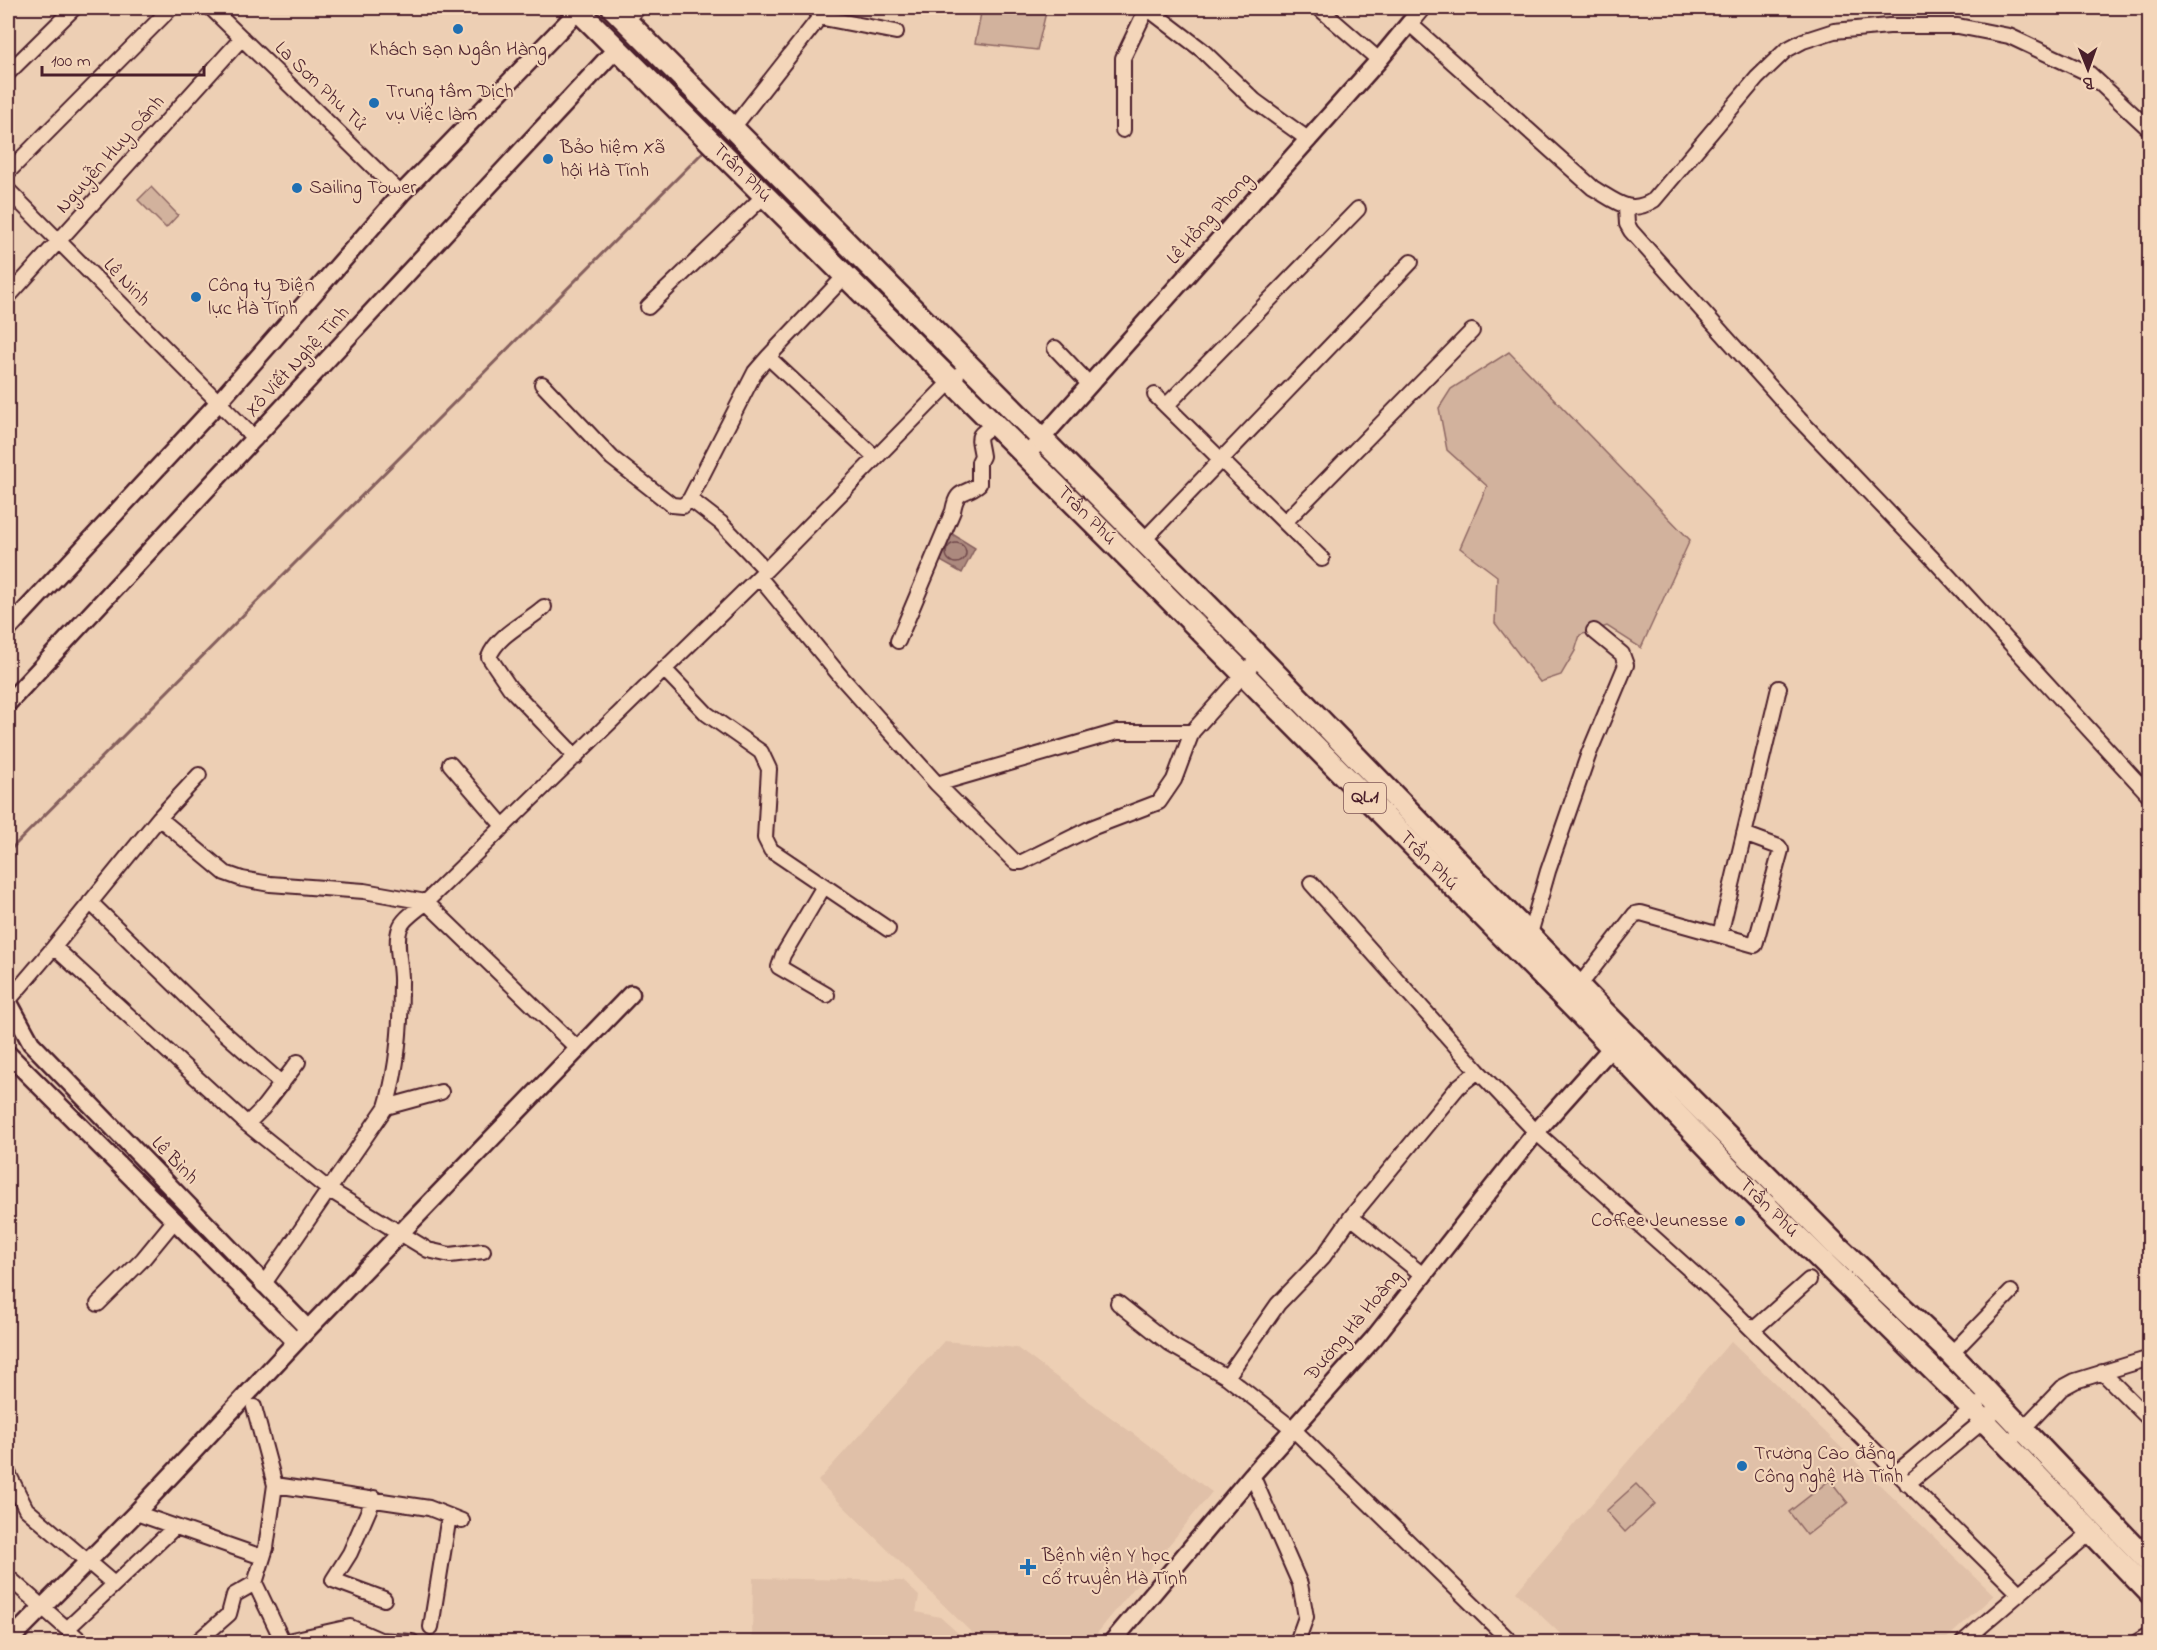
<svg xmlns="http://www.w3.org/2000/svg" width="2157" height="1650" font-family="'Indie Flower',sans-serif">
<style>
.built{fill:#e0c0a8}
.green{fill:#d2b29d;stroke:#8e6864;stroke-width:1.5}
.water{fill:#ac897e;stroke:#855f5d;stroke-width:1.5}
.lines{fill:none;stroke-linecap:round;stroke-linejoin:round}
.shore{stroke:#71494c;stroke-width:1.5}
.stream{stroke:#855f5d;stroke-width:3}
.minor-casing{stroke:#4a1f2b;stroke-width:18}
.tertiary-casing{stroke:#4a1f2b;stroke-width:21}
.primary-casing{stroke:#4a1f2b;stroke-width:26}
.minor{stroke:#f4d6ba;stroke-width:14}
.tertiary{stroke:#f4d6ba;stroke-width:16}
.primary{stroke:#f4d6ba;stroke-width:21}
.poi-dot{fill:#1f6fb2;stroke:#f4d6ba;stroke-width:2}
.labels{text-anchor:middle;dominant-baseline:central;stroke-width:4.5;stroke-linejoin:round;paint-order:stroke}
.shield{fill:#f4d6ba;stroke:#7d5656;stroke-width:1.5}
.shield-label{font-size:18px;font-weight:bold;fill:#4a1f2b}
.poi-label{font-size:20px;fill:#4a1f2b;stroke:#f4d6ba;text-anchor:start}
.street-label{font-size:20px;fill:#4a1f2b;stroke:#f4d6ba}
</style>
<rect width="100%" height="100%" fill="#edcfb4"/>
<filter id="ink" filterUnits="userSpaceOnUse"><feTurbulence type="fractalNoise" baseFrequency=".0167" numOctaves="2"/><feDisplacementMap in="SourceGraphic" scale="12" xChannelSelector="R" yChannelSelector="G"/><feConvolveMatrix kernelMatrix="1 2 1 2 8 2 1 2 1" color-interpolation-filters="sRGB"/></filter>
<g filter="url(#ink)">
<path class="built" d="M944,1341L1017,1348L1212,1492L1090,1642H981L818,1481Z
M1731,1341L1994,1595L1943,1642H1569L1516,1592Z
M753,1578L903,1581L919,1596L916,1612L940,1617L968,1642H752Z"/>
<path class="green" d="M982,8H1047L1037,50L975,43Z
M151,187L178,215L166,228L138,200Z
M1509,352L1690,540L1641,648L1607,626L1580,635L1575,651L1561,675L1540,682L1495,623L1497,576L1460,548L1487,486L1447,450L1439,408L1451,389Z
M1830,1480L1848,1503L1807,1535L1789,1512Z
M1636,1484L1655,1504L1625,1532L1606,1511Z"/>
<path class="water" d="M949,532L975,548L962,573L937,559Z"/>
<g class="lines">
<path class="shore" d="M946 553a10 10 0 1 1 20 0a10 10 0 1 1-20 0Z"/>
<path class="stream" d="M8,852L706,149"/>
<g class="minor-casing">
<path id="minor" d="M211,8L401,194
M1147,8L1202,50L1255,101L1309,140
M1319,8L1379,60
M818,17L896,32
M626,21L638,8
M1409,23L1593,188C1616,201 1629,216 1654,200L1757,78L1786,50L1803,41L1834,31L1889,26H1958L2009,36L2090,74L2150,130
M8,73L74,8
M732,129L827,8
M1123,130V58L1147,8
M8,172L171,8
M8,190L255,439
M1626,207L1627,224L1631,231L1799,419L1932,558L2150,796
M846,275L768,357L876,458
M8,297L242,38
M648,307L765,195
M1055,348L1090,385
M542,384L612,458L672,505L683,506L690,499L755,372L768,357
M1155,395L1322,559
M1166,406L1358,209
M690,499L721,523L766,570
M1285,522L1472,331
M1143,541L1411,262
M759,577L842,678L937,784L1117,732H1192L1259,657
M544,607C526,623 498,634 489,657L510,688L576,757
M898,641L953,511C957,487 965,496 979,484V462L982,456C979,436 974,436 995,425
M664,669L707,714L761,752L769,769L765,838L771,850L888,929
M450,764L504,827
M937,784L1015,862H1022L1091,828L1159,802L1174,780L1192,732
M159,818L225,873L242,879L270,884L364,891L426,902L766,570L957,375
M1311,883L1478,1071L1536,1132L1710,1288L2020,1594
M824,886L783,955L779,967L827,995
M90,902L220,1029L282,1084
M1530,934L1548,871L1589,753L1626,665L1622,654L1594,631
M1720,935L1779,688
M54,947L159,818L199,775
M1580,985L1635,914L1641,913L1755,945L1781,850L1779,847L1744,834
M8,1001L54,947L247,1124L328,1189L428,1250L450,1255L483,1251
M386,1107L441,1092
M247,1124L262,1109L298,1062
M1351,1217L1424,1276
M263,1285L386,1107C398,1068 401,1024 401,983C402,966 394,944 400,928C403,918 419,909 426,902L578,1049
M1118,1303L1171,1345L1227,1377L1293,1429L1511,1642
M98,1304L143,1259L175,1220
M1753,1330L1809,1280
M1951,1354L2011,1292
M2102,1372L2150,1420
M1227,1377L1278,1304L1323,1257L1351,1217L1458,1087L1478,1071
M2017,1435L2062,1388L2075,1381L2150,1358
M8,1473L26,1509L114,1584
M1896,1473L1978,1404
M1252,1475L1300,1584L1306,1617L1297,1642
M1907,1484L2000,1407
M275,1485L429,1508L462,1521
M374,1498L350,1553L333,1580L384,1599
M136,1513L262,1557
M8,1577L82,1642
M255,1583L283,1642L350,1627L380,1640L412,1642
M431,1627L449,1516
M67,1629L175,1527
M197,1642L229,1614L234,1595L255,1583L266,1548L275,1485L254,1407
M1963,1642L2091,1532
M2137,1642L2150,1634"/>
</g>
<g class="tertiary-casing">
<path id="tertiary" d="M1026,456L1379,60L1422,8
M8,629L217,404L401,194L579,10
M8,703L617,48
M8,1001L31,1043L308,1329
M8,1054L296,1342
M8,1642L136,1513L308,1329L631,994
M1112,1642L1252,1475L1374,1338L1536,1132L1620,1038"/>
</g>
<g class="primary-casing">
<g id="primary">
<path id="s1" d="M576,8L1112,541L1584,1018L1733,1173L1972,1408L2150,1593"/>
<path d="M613,8L1259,657L1604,1012L1836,1245L1951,1354L2150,1563"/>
</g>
</g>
<use href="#minor" class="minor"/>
<use href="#tertiary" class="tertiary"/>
<use href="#primary" class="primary"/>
</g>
</g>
<g class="poi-dot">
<circle cx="458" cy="29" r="6"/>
<circle cx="374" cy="103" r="6"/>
<circle cx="548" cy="159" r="6"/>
<circle cx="297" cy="188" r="6"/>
<circle cx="196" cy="297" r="6"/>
<circle cx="1740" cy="1221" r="6"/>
<circle cx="1742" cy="1466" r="6"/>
<path d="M1025 1558h6v6h6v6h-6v6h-6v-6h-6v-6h6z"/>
</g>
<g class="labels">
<rect class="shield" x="1344" y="783" width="42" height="30" rx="4.5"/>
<g class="shield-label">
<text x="1365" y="798">QL.1</text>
</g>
<g class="poi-label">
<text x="458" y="50" text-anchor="middle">Khách sạn Ngân Hàng</text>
<text x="386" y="92">Trung tâm Dịch<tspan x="386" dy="23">vụ Việc làm</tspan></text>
<text x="560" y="148">Bảo hiệm Xã<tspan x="560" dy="23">hội Hà Tĩnh</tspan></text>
<text x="309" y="188">Sailing Tower</text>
<text x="208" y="286">Công ty Điện<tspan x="208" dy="23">lực Hà Tĩnh</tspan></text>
<text x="1728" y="1221" text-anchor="end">Coffee Jeunesse</text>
<text x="1754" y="1454">Trường Cao đẳng<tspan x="1754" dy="23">Công nghệ Hà Tĩnh</tspan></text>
<text x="1042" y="1556">Bệnh viện Y học<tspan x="1042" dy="23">cổ truyền Hà Tĩnh</tspan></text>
</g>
<g class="street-label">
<text transform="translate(320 87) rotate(44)">La Sơn Phu Tử</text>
<text transform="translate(111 155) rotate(-48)">Nguyễn Huy Oánh</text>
<text stroke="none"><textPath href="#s1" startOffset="234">Trần Phú</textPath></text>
<text transform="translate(1210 219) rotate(-48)">Lê Hồng Phong</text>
<text transform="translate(126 283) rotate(46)">Lê Ninh</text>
<text transform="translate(298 362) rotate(-47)">Xô Viết Nghệ Tĩnh</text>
<text stroke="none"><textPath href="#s1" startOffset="720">Trần Phú</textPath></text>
<text stroke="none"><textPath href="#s1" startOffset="1206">Trần Phú</textPath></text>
<text transform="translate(174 1161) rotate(46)">Lê Bình</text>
<text stroke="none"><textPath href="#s1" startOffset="1692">Trần Phú</textPath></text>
<text transform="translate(1354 1326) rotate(-50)">Đường Hà Hoàng</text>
</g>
</g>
<rect width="2157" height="1650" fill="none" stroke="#f4d6ba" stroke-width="30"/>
<rect x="15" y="15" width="2127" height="1620" fill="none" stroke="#4a1f2b" stroke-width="2" filter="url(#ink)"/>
<g transform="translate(2088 69) rotate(179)" stroke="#f4d6ba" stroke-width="4.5" paint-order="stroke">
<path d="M0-4.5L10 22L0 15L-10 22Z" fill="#4a1f2b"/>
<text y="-9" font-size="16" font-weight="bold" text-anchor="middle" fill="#4a1f2b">B</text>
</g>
<path d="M42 66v9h162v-9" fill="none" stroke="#4a1f2b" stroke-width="3"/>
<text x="51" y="66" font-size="18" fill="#4a1f2b" stroke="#f4d6ba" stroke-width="4.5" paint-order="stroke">100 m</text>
</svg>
